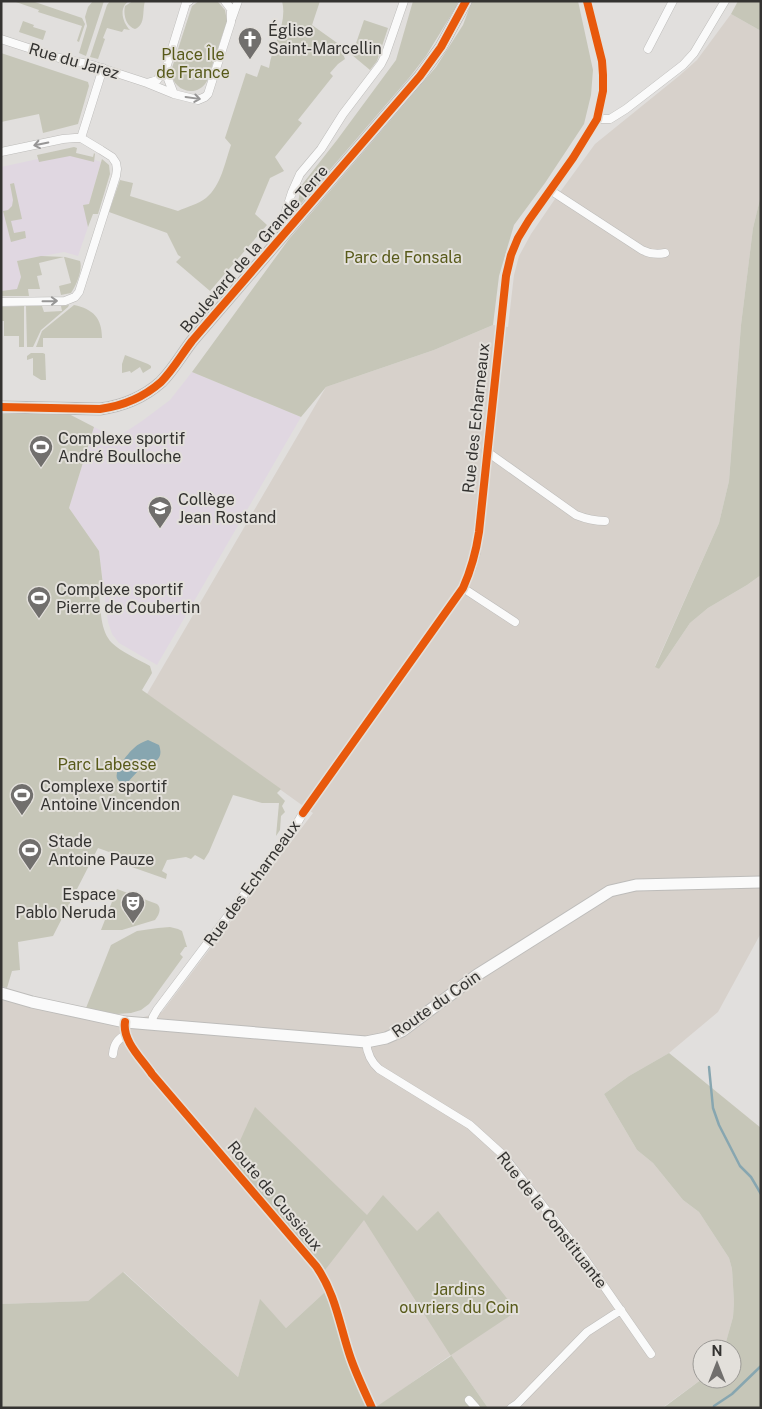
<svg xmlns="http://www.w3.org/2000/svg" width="762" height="1409" font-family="'Public Sans',sans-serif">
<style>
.built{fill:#d7d1cb}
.education{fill:#e0d7e1}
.green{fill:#c6c6b8}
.water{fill:#87a6b0}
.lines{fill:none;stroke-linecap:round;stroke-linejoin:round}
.stream{stroke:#87a6b0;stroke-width:2.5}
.street-casing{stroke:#bdbcba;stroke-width:9}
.secondary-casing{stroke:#bdbcba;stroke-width:13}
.street{stroke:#fafafa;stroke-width:8}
.secondary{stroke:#fafafa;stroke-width:11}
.cycleway-casing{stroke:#e3e0db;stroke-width:11}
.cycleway{stroke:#e8590c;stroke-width:8}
.oneway{stroke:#979696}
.labels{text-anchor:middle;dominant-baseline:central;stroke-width:4;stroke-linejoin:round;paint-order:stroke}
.poi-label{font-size:16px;fill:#343331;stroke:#e3e0db;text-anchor:start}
.park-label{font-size:16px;fill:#585a1a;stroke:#e3e0db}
.street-label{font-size:16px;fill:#343331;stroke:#e3e0db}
</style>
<rect width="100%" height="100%" fill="#e1dfdd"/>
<path class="built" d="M731,14L761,31V195L753,228L741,325L729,481L719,523L655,666L659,669L690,623L708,608L747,585L761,575V933L718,1012L669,1053L629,1076L604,1094L637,1150L653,1163L683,1200L699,1212L729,1258L732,1269L734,1302L733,1317L724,1349H702V1379L662,1408H488L451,1355L376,1408L348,1338L325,1292L286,1328L260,1300L238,1377L124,1272L88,1301L1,1304V994L125,1022L162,1012L313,813L147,694L326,387L434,350L493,325L508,327L514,275L519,256L531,234L555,199L595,144L679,76L697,60Z"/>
<path class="education" d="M70,152L101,162L89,204L84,205L88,227L78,256L64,252L17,261L21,277L17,290L1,291V167Z
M192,372L301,417L157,665L119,643L112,634L108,622L99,551L69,508L94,427L102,431L104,429L107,433V439L113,440L142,421L170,400Z"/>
<path class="green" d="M13,1H32L82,18L85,24L79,42L77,41L82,26L38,12L39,10Z
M93,1H104L86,56L79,53L87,26L85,17L88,7Z
M110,1H129C118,8 123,23 130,30L124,29L122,32L107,28L103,38L105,39L98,59L90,57L107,5Z
M133,1H145C142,11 146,25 135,29C126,26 123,15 125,6Z
M199,1L218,2L225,10L227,21L207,81C197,99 172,91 171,71L190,12L192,6Z
M282,1H320L312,25L340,45L345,59L338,64L330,73L333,76L298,120L302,123L275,157L284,171L270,178L255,214L267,225L210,291L176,262L181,257L178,255L167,233L109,212L120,180L133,183L130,196L178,211C186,207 199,204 206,198C221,186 225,162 231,145L225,138L246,73L257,77L261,65L269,68C272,45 288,24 282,1Z
M413,1H458L456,7L426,56L409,78L297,208L301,186L337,140L396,60Z
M472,1H578L593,70L591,95L584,124L545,183L514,225L499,276L493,325L434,350L326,387L301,417L192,372L289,239L436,67L463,25Z
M738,1H761V31L731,14Z
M364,20L388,28L377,61L370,70L352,55Z
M23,21L34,25L33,27L46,31L43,40L19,32Z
M1,53L88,82L89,86L78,124L43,133L39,114L1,122Z
M74,147L77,148L76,153L93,157L94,153L95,154L94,162L70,156L39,162L37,155Z
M102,159L109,165L110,174L98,214H93L88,227L83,205L89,204Z
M14,183L22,219L11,221L14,233L25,231L26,238L11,242L3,211L8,210L12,206L13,200L10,184Z
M761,195V575L747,585L708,608L690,623L659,669L655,667L719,523L729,481L741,325L753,228Z
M41,256L65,257L80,261C83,269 76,286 71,293L61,295L59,286L71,283L64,257L39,263L42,275L37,276L40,289H28L29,296H1V291L17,289L21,277L17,261Z
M69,305L68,307L41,330L33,347H27L26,306H42L44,312L62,311L61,306Z
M74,305C93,309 102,318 102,338H43V347H36L42,331Z
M24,306V347H19V336H4V321H1V307Z
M31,353H43L45,354L46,380H41L33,375V358L27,360V356Z
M125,355L148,364L151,366V368L143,373L140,367L131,373L130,371L122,373V364Z
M67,413L94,427L69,508L99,551L104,594H99C101,610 100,631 112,643C120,651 139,660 150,666L152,673L142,690L281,789L277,793L285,801L282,806L285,812L281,816L280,830L276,836L279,803H262L233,795L209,852L204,860L195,855L191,859L186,857L167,860L162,871L167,874L166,879L129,866L123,861V857L98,848L53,936L18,942L20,970L12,971L7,988L1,986V414Z
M117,889L157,904C162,908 159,915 155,920L122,930H101Z
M170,927L178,929L182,931L187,947H185L180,954L183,957L149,1004L141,1010L131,1013L117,1014L86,1008L111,945L137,931L158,928Z
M669,1053L761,1128V1408H663L702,1379H732V1349H724L733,1317L734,1302L732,1269L729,1258L699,1212L683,1200L653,1163L637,1150L604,1094L629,1076Z
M255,1107L367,1215L383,1195L417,1231L438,1211L517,1311L451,1355L488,1408H1V1304L88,1301L123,1272L238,1377L260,1299L286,1328L325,1292L348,1338L376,1407L451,1356L364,1220L325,1270L231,1161Z"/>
<path class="water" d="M148,740L159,745C165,762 151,762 142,768C136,772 132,778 127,783C103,783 127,754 134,748C138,744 143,742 148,740Z"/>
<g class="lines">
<path class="stream" d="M709,1067L713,1108L719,1125L740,1166L751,1177L761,1194
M714,1408V1406L732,1394L761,1366"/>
<g class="street-casing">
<path id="street" d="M232,18L238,1
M1,39L59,58L92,65L147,83L174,94L198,100L205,97L208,94L231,22V9L225,1
M648,49L673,1
M166,68L168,79L174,94
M147,83L157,80L166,68L186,3L189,1
M597,119H610L626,109L683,65L694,53L725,1
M81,138L103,68
M1,152L63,139L75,138H81L101,150L112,157L116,163L117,169L116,176L79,292L75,297L65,301L1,302
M550,190L642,250C650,254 656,255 665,253
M286,232L284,228L285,214L292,192L300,174L321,149L343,114L381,64L385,56L404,1
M486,451L576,515C586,519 594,521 605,521
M463,588L515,622
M125,1022C122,1041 142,1059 152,1074L316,1266C335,1293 339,1322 349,1353C355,1372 364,1390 372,1408
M152,1023L153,1017L157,1010L295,827L303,813L463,588L471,570L476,553L506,276L511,255L518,238L529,220L573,158L597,119L603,91V75L602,61L587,1
M366,1042C367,1053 371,1062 379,1069L470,1125L502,1154L585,1259L651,1354
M113,1054C114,1044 117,1040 125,1035
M469,1400L476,1408
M511,1408L517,1404L587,1332L621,1310"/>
</g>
<g class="secondary-casing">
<path id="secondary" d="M1,407L100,409C122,406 144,397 161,382C173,370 182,354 192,341L420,76L441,47L466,1
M1,993L32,1002L125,1022L366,1042L386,1038L402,1031L477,975L610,891L636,885L761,882"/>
</g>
<use href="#street" class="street"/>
<use href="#secondary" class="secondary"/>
<g class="cycleway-casing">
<path id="cycleway" d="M1,407L100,409C122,406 144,397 161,382C173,370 182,354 192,341L420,76L441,47L466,1
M303,813L463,588C471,570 476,552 479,532L506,276L511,255L518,238L529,220L573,158L597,119L603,91V75L602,61L587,1
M125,1022C122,1041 142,1059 152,1074L316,1266C335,1293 339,1322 349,1353C355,1372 364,1390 372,1408"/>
</g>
<use href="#cycleway" class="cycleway"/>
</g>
<defs><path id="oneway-shaft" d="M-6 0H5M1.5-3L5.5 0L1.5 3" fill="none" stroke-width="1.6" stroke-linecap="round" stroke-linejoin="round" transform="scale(1.25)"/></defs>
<g class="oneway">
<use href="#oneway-shaft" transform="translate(193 98) rotate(8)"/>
<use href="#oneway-shaft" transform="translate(41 144) rotate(168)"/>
<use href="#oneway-shaft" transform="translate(50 301) rotate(-1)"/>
</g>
<defs>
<g id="church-pin" transform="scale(1.25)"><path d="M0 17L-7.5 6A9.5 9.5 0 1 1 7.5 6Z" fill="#716f6d" stroke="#e3e0db"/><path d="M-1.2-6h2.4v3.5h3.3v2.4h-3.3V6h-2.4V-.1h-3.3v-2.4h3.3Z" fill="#fff"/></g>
<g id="stadium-pin" transform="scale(1.25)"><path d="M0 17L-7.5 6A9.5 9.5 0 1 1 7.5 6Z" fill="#716f6d" stroke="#e3e0db"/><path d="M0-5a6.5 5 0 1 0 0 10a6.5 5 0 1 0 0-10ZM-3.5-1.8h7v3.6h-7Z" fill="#fff"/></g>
<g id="school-pin" transform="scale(1.25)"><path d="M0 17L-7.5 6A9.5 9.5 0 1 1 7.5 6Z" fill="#716f6d" stroke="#e3e0db"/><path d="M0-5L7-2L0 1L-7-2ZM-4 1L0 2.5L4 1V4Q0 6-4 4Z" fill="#fff"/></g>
<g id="theatre-pin" transform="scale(1.25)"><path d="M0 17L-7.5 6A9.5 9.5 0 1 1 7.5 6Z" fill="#716f6d" stroke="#e3e0db"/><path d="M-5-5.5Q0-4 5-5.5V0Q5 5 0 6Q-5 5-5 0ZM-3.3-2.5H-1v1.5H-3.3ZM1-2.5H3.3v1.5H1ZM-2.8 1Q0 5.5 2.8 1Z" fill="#fff"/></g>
</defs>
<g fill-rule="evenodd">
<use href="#church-pin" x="250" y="39"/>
<use href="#stadium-pin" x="41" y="447"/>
<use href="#school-pin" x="160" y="508"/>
<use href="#stadium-pin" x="39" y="598"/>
<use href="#stadium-pin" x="22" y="795"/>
<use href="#stadium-pin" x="30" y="850"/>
<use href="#theatre-pin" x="133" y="903"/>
</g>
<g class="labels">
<g class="poi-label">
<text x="268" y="30">Église<tspan x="268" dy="18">Saint-Marcellin</tspan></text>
<text x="58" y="438">Complexe sportif<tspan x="58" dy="18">André Boulloche</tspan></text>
<text x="178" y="499">Collège<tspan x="178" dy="18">Jean Rostand</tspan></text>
<text x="56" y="589">Complexe sportif<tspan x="56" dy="18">Pierre de Coubertin</tspan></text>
<text x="40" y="786">Complexe sportif<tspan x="40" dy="18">Antoine Vincendon</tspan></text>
<text x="48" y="841">Stade<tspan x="48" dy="18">Antoine Pauze</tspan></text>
<text x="116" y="894" text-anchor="end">Espace<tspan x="116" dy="18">Pablo Neruda</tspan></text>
</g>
<g class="park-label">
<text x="193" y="54">Place Île<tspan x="193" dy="18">de France</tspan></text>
<text x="403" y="257">Parc de Fonsala</text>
<text x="107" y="764">Parc Labesse</text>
<text x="459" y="1289">Jardins<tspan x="459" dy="18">ouvriers du Coin</tspan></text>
</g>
<g class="street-label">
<text transform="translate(74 61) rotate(16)">Rue du Jarez</text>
<text transform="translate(254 249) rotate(-49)">Boulevard de la Grande Terre</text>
<text transform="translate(476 418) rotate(-84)">Rue des Echarneaux</text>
<text transform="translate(252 883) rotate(-54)">Rue des Echarneaux</text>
<text transform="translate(436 1004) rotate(-35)">Route du Coin</text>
<text transform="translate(275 1196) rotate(50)">Route de Cussieux</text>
<text transform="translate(552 1220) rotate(52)">Rue de la Constituante</text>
</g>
</g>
<rect width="762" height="1409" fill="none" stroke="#343331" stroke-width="5"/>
<g transform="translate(717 1364)"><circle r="24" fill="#e3e0db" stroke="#9d9b97"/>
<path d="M0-4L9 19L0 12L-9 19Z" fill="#716f6d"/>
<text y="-8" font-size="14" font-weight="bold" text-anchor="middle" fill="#343331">N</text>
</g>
</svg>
